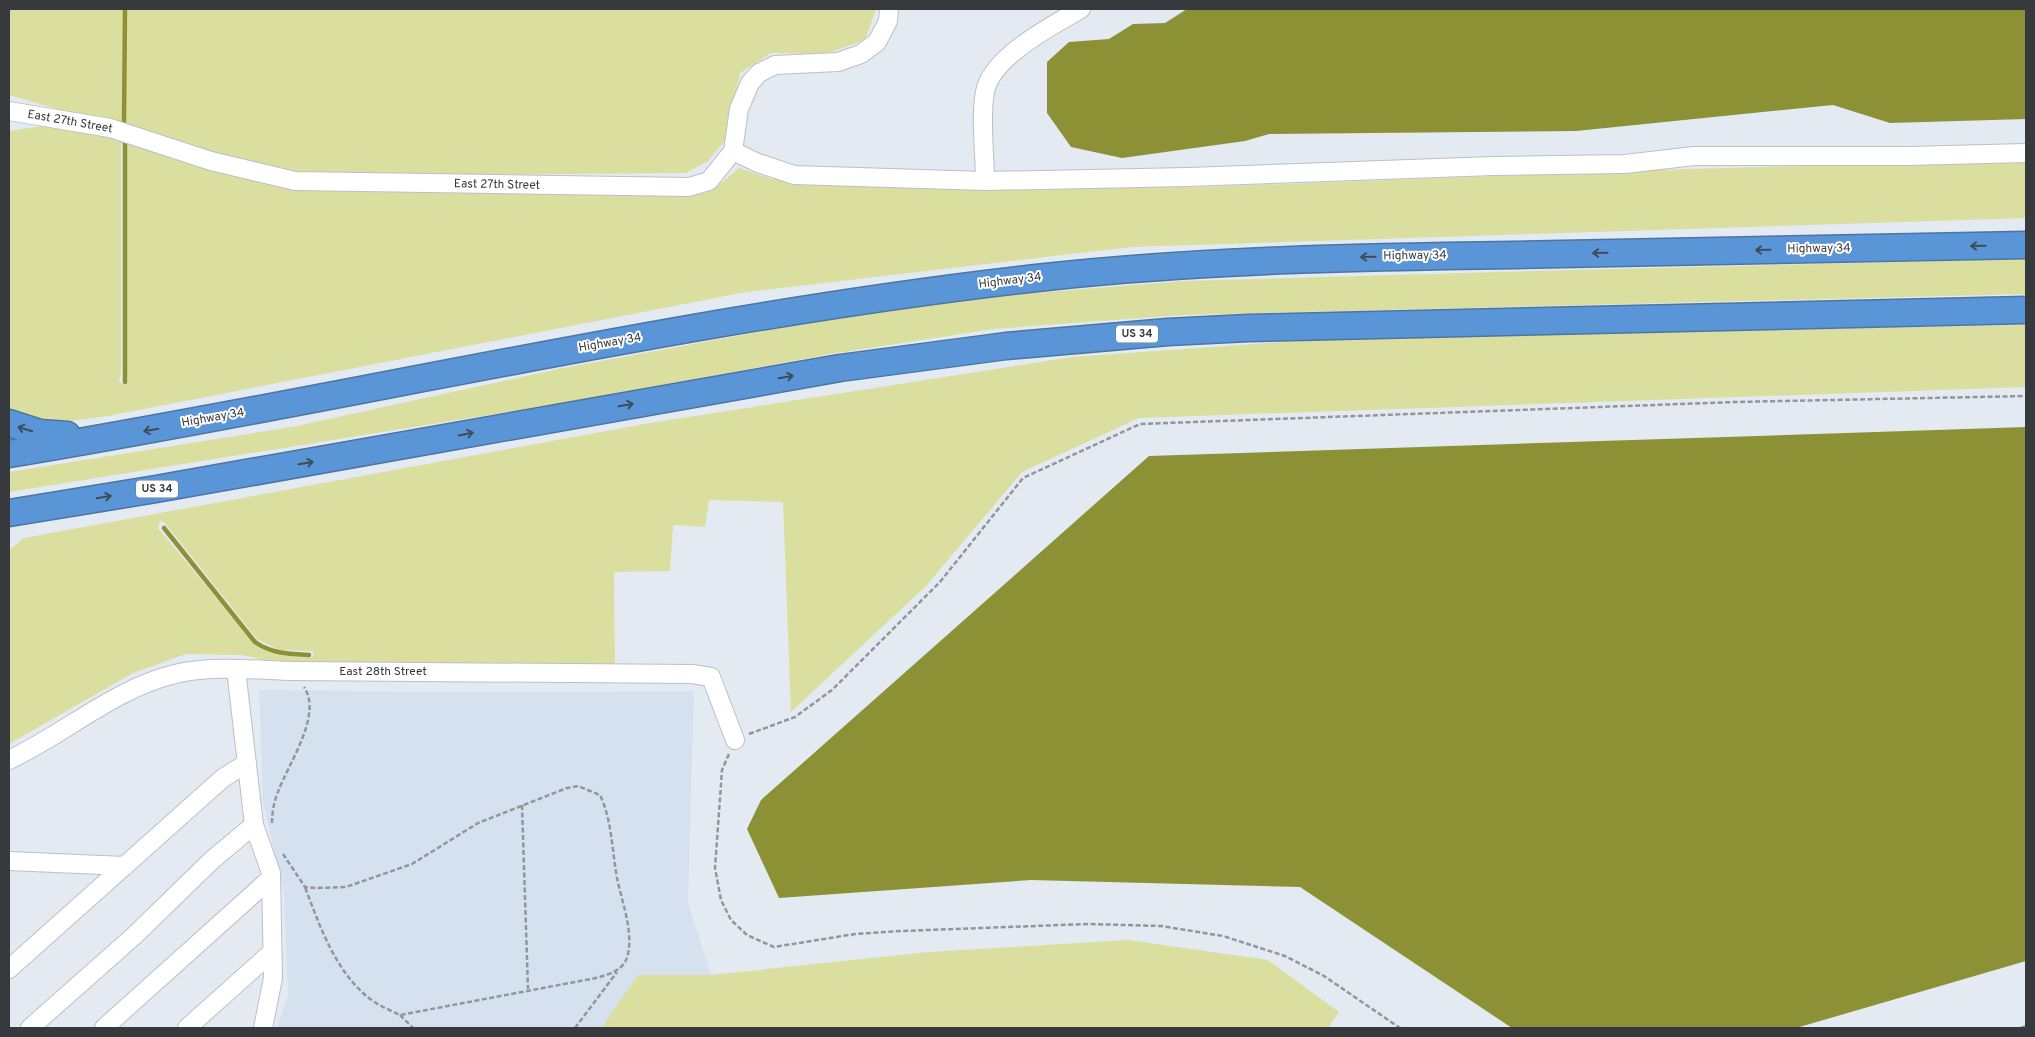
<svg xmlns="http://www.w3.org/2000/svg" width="2035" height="1037" font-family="Overpass,sans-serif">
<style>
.built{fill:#d6e1ef}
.green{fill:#dadfa0;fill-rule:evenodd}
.water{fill:#8d9136}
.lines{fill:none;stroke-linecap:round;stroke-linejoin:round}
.stream{stroke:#8d9136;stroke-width:4.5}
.minor-casing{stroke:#bac0c7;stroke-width:20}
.highway-casing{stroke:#4d75a1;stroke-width:29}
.path{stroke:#91969b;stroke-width:2.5;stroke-dasharray:5 2.5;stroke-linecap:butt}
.minor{stroke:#fff;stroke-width:18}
.highway{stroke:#5995d7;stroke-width:26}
.oneway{stroke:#3e4c5c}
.labels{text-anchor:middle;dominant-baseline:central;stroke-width:4;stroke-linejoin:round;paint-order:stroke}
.shield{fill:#fff;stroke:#737577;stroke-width:1}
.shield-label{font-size:11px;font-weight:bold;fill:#373a3d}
.street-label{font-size:12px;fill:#373a3d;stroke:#fff}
</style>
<rect width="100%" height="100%" fill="#e3eaf1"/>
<path class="built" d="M259,690L465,692L694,691L688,903L711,975H638L601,1028H277L288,995L284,893L263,801Z"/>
<path class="green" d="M9,9H876L865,40L826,54L771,53L740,73L725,141L708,161L686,173L319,176L266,170L9,95Z
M44,126L130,140L261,183L314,189H714L739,168L772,179L1201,187L1654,170L2026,160V218L1131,247L746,292L108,416L42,425L16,415L9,408V131ZM126,141L127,376L129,379L123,385L119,381L121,373V145Z
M2026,259V294L1182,315L994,329L830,354L569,402L9,492V472L292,427L558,369L824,320L986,297L1184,281L1569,270Z
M2026,325V387L1139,418L1022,472L926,586L791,712L783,502L709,500L705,527L673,525L670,571L614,572L615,665H287L242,655L186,654L133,673L9,744V550L24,538L650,423L1072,357L1339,338ZM160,521L165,523L257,639L279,650L313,651V657C291,657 273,656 254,643L158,528Z
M1128,940L1268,960L1339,1012L1328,1028H601L638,975H711L929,952Z"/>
<path class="water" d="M1187,9H2026V119L1890,123L1833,105L1576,131L1269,134L1245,141L1122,158L1071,147L1047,113V62L1069,42L1109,39L1133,24L1165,23Z
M2026,427V961L1796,1028H1512L1300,887L1031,880L779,898L747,829L761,800L1149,456Z"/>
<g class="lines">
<path class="stream" d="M124,123L125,9
M125,144V382
M164,528L255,642C272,654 290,654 309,655"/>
<g class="minor-casing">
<path id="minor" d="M9,111L110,128L211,161L295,181L689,187L709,181L733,151L739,109L750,83L759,73L775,65L838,62L861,54L877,42L888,21L889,9
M733,151L758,163L794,175L985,181L1188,177L1493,166L1625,164L1694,156H1907L2026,153
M985,181C985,154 980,118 985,92C991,57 1053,25 1081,9
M236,669L254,825L271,873L273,978L263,1028
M9,760C64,734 116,688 175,674C211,665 256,670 293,671L692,674L711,677L735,740
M9,861L125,866
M9,969L223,778L247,763
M30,1028L135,935L212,860L254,825
M104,1028L271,878
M187,1028L272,952"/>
</g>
<g class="highway-casing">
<path id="highway" d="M9,423L40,433L67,435
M9,454C355,397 697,315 1046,277C1202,260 1359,257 1515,255C1686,251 1856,248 2026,245
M9,513L156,489L840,368L1006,346L1168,332L1248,328L2026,310"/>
</g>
<path class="path" d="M749,734L795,717L832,690L940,582L1023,478L1140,424L1735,402L2026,396
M729,754L722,770L715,868L721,900L731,920L747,935L774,947L855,934L901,931L1088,924L1161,926L1223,936L1285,956L1324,976L1400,1028
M522,805L528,989
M272,823C272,813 274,801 278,792C288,764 323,715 304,687
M283,854L305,887L316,888L346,887L412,864L478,823L567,788L578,786L600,795C612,820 612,851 617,878C622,902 633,930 628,954C625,970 610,974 596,978L400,1015C387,1009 373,1003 363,993C333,965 319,924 305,887
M400,1015L413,1028
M575,1028L617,972
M2021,1028L2026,1026"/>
<use href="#minor" class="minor"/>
<use href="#highway" class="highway"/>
</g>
<defs><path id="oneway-shaft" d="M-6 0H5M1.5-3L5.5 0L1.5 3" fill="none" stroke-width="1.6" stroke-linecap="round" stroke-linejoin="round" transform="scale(1.25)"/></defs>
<g class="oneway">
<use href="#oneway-shaft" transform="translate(1978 246) rotate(179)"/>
<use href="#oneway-shaft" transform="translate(1763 250) rotate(179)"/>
<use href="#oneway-shaft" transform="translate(1600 253) rotate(179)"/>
<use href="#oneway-shaft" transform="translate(1368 257) rotate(179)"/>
<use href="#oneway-shaft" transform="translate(786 377) rotate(-10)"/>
<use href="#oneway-shaft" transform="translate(626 405) rotate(-10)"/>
<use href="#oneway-shaft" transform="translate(25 429) rotate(-163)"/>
<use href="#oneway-shaft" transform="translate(151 430) rotate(170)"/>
<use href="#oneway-shaft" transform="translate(466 434) rotate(-11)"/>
<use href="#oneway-shaft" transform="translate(306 463) rotate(-10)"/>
<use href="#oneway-shaft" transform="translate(104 497) rotate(-9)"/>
</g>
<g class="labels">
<g class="shield">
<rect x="1116" y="325.5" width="42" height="17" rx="4"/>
<rect x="136" y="480.5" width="42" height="17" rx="4"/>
</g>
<g class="shield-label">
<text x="1137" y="334">US 34</text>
<text x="157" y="489">US 34</text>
</g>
<g class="street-label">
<text transform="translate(70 122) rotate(10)">East 27th Street</text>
<text transform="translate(497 185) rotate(1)">East 27th Street</text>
<text transform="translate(1819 249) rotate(-1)">Highway 34</text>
<text transform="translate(1415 256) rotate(-1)">Highway 34</text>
<text transform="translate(1010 281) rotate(-7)">Highway 34</text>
<text transform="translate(610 343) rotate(-10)">Highway 34</text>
<text transform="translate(213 418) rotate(-10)">Highway 34</text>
<text x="383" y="672">East 28th Street</text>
</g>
</g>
<rect width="2035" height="1037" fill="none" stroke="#373a3d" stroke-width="20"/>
</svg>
